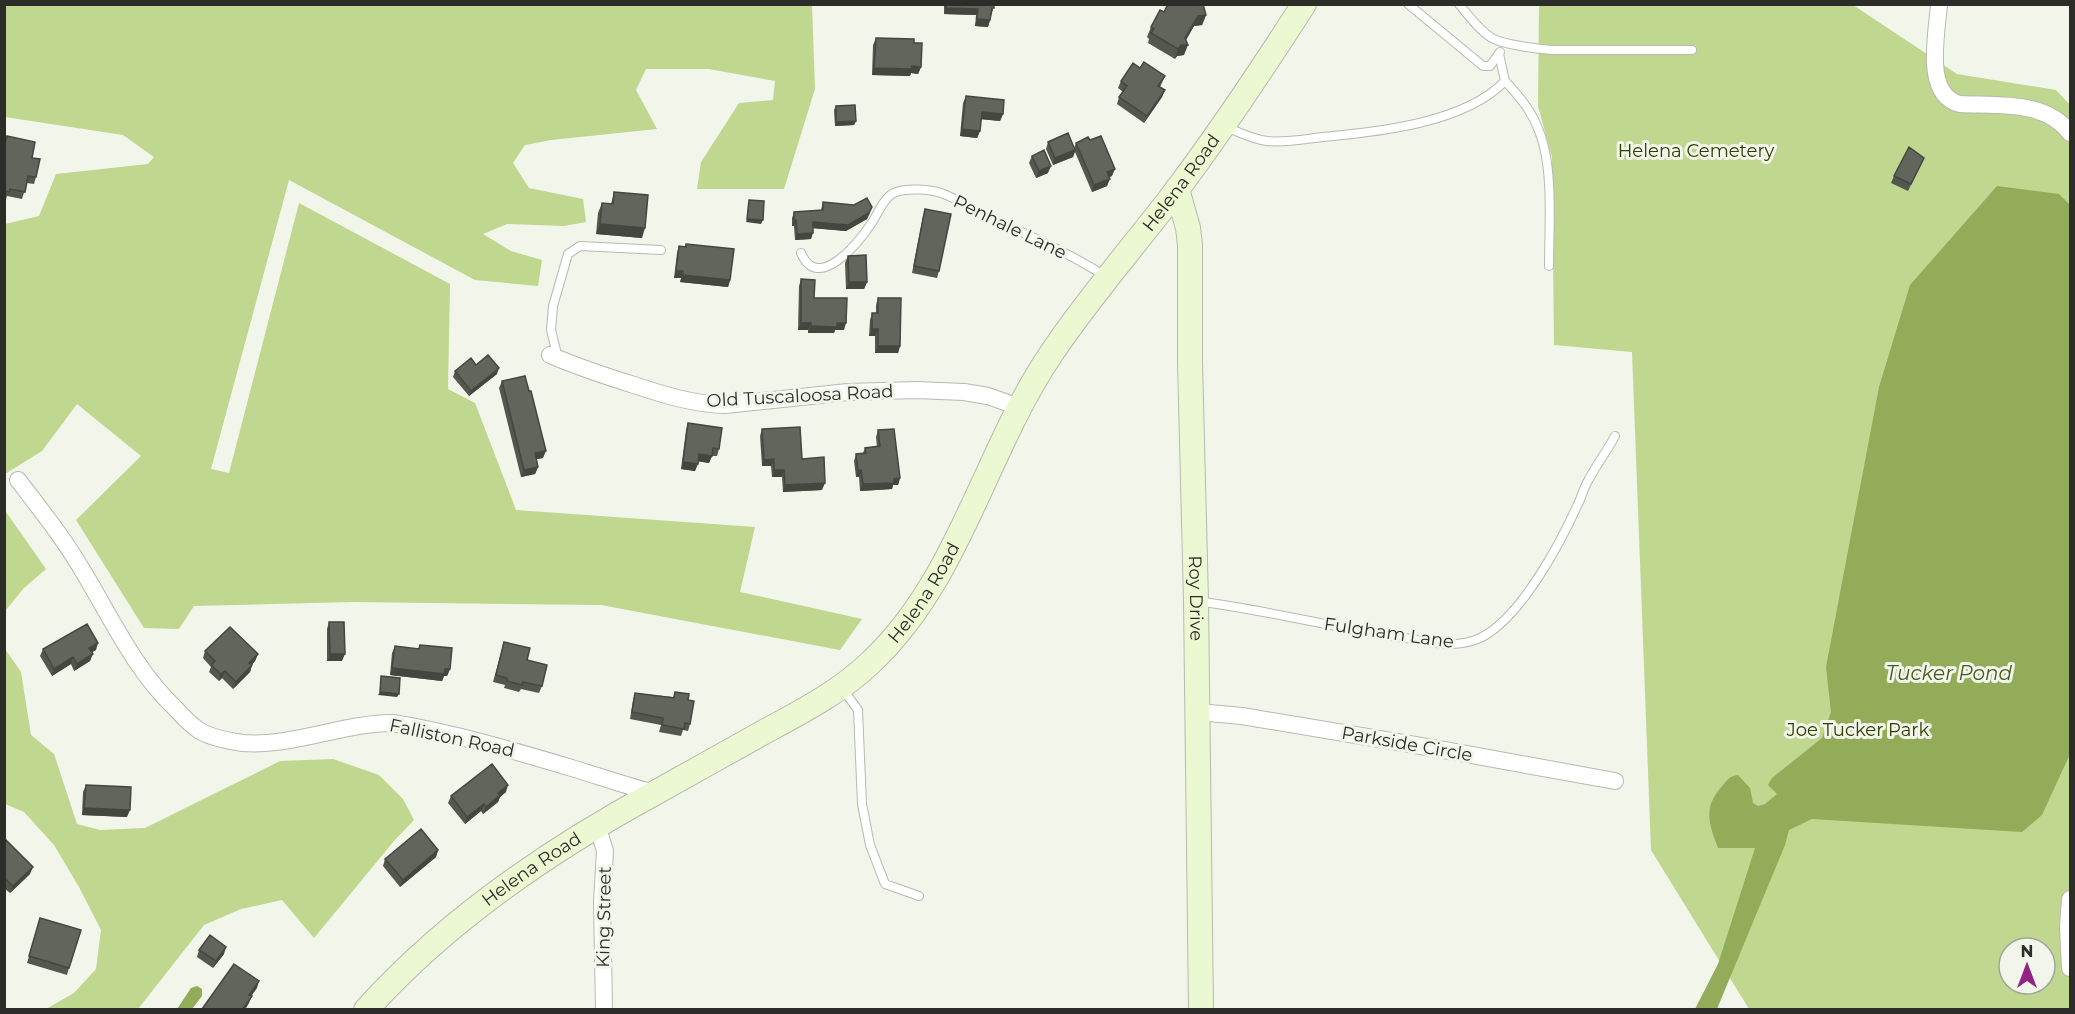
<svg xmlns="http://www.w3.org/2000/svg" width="2075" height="1014" font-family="Montserrat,sans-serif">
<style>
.green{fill:#bfd78e;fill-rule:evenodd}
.water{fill:#92ac5a}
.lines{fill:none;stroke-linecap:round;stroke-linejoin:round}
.lane-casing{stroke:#b6baaf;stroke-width:10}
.street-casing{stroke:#b6baaf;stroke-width:18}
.secondary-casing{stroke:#b6baaf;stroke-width:26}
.lane{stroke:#fff;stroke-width:8}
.street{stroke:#fff;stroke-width:16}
.secondary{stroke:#ecf8d1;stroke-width:24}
.wall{fill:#53574e}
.shaded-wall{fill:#444740}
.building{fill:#61655b;stroke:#444740;stroke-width:1.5}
.labels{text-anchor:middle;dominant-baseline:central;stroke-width:6;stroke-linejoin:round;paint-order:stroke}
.park-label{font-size:18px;fill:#2f3f00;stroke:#f1f5ea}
.street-label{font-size:18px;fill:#2c2d29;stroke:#f1f5ea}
.water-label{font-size:20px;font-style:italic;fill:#4a5b21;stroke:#f1f5ea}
</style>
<rect width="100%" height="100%" fill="#f1f5ea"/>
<path class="green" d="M1539,4L1853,5L1957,74L2056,90L2070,105V1009H1749L1651,850L1632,352L1554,345L1552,157L1538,106ZM2009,948H2045V984H2009Z
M5,5H812L815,89L784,189H697L701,162L739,103L773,100L775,81L709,69H646L636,90L657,129L551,140L525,145L513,163L529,188L583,199L586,222L564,226L507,224L483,234L511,251L542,260L538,286L475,280L289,180L211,469L229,473L299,203L450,284L448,389L475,403L516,510L755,527L740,592L862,619L840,650L601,605L352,602L194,606L179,629L144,628L76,520L141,456L77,404L42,451L5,474V224L39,216L56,174L148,164L154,157L123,135L5,117Z
M4,509L46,569L24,588L5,611Z
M5,649L21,672L31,735L54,754L77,824L100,830L145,828L280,761L333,759L379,775L403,799L414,820L394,841L314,938L282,900L241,909L204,925L138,1009H46L74,993L96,969L101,930L79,887L54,845L24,812L5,804Z"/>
<path class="water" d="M1997,186L2059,194L2070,205V754L2042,815L2022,832L1812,819L1789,830L1785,845L1717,1009H1695L1718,964L1755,848H1718C1708,822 1703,807 1723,785C1728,779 1730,776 1738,775L1750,788L1753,803L1758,806L1765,804L1777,794L1768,785L1772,778L1822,738L1831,712L1826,667L1879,387L1910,285Z
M197,986L202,989V996L192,1009H177L191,988Z"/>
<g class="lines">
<g class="lane-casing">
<path id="lane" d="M1408,4L1483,66H1490L1500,52
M1459,4C1469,16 1479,30 1492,38C1504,45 1539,49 1553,50H1692
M1505,81C1519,96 1532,111 1539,131C1554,168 1549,226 1549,266
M1224,126C1238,132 1252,139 1267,141C1285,143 1305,139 1323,137C1378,132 1465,123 1505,81L1499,54
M801,253C818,293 858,243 871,224C878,214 884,196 896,192C908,188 930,189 941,193C959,199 974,211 991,218C1030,236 1069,253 1105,276
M558,358L551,330L553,306L568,254L580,246L661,250
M1197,601C1265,610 1331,627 1399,637C1424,641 1455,650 1480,638C1520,619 1560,544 1578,504C1582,496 1584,487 1589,479C1597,464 1607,451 1615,436
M842,688L858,710L862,804L870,845L885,884L919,896"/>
</g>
<g class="street-casing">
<path id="street" d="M1939,4C1937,34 1923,95 1960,104C1997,106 2046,100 2070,133
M550,355C578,367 605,376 634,385C664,395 693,404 725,405L848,392L917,390L964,392L988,396L1019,407
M18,480C41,510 65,540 84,573C113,621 135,670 176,709C183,717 191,725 200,731C212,738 229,741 243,743C292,747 343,723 393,723C454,733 515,751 575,769C601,777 627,786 654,793
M1198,712L1242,716L1433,748L1615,781
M597,825L605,851L602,902L604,1010
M2070,899L2068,926L2070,968"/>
</g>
<g class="secondary-casing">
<g id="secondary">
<path id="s1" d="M1177,189L1188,228L1190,245V362L1196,601L1201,1010"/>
<path id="s2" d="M366,1010C445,922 550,850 653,794C690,773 727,753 764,732C801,712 840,692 870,663C960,579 984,453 1051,354C1089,297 1135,245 1176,191C1221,131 1263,68 1304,4"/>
</g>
</g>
<use href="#lane" class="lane"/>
<use href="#street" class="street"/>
<use href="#secondary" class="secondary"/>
</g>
<path class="wall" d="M944,4H1000V6H994L988,27L975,26L976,15L944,14Z
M1164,12L1206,15L1202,25L1194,26L1186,40L1184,55L1177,56L1175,59L1148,43L1149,39L1147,37L1151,27Z
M876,38L914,43L921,67L918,74L911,73L910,76L872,75L873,45Z
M1165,76L1160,87L1165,90L1162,97L1144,123L1117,104L1119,97L1123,92L1118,88L1121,81Z
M966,96L1003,114L1000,121L981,119L980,131L977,138L960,136L963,103Z
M836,106L856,121L854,125L835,126L834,110Z
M7,136L32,158L36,177L34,184L27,183L22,199L7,196L6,199H4V142Z
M1090,140L1112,176L1109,177L1107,186L1092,192L1075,152L1073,157L1053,165L1046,149L1048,142L1074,148L1076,143Z
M1032,156L1048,173L1036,178L1029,163Z
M1921,164L1908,191L1891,183L1894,176Z
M614,192L642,238L596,234L598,213L602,203L611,204Z
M823,202L870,213L867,219L846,231L813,228L811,239L795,240L794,226H792V218L794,212L821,210Z
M925,209L939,271L937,278L912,273L923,216Z
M686,244L730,280L728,287L680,282L681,278H674L677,253L679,246H685Z
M848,256L867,282L864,289H846L845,263Z
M801,279L814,298L844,330H835L834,333H808V330H798L799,286Z
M878,298L900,346L898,353H875V336H869L870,320L872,313H876V305Z
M476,365L497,374L469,396L453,377L455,371Z
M502,381L543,458L536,459L538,467L535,474L521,477L499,388Z
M688,423L719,449L717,456H712L709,463L698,461L695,471L681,469L686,430Z
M762,429L802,459L822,490L783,492L782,477H772L771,466H762L760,436Z
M878,430L900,478L898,485H893L892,489L860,491L859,477H856L854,461L856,454L863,453L865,448L877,447L876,437Z
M329,622L342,661H327V629Z
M504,642L527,660L542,686L539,693L521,689L519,692L504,688L505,685L493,682Z
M420,645L450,669L447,676H444L442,681L390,675L392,653L395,646L418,649Z
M43,649L96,650L92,652L90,661L74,671L71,664L52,676L40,656Z
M205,651L258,654L255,661L252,665L250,672L233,689L222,678L219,681L209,672L211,667L203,658Z
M675,692L688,700L690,724L688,731L683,730L681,736L659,732L661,725L630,719L633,700L635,693L673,697Z
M86,785L127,817L82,815L83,792Z
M506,792L500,797L498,802L483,814L481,811L465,824L448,803L451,796Z
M4,838L30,874L10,893L4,888Z
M438,850L436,857L400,887L383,866L385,859Z
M38,925L69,968L67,975L27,963Z
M199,950L224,954L213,968L197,957Z"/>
<path class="shaded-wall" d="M946,8L978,9L976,15L944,14Z
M1206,15L1202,25L1194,26L1183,45H1188L1184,55L1177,56L1175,59L1178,49L1198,16Z
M977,19L990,20L988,27L975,26Z
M912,66L921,67L918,74L911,73L910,76L872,75L874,68Z
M1165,90L1162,97L1144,123L1147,116Z
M982,112L1003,114L1000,121L979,119Z
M856,121L854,125L835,126L836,122Z
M962,129L980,131L977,138L960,136Z
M1075,150L1073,157L1053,165L1055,158Z
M1051,166L1048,173L1036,178L1039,171Z
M1115,169L1112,176L1104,179L1107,172Z
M1110,179L1107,186L1092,192L1094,185Z
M872,207L867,219L846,231L810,228L813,222Z
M747,219L763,220L761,224L746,222Z
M794,220H796L794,226H792Z
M600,224L645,228L642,238L596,234Z
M813,233L811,239L795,240L797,234Z
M676,271H683L681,278H674Z
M683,275L730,280L728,287L680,282Z
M849,282H867L864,289H846Z
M801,323H811L808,330H798Z
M837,323H846L844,330H835L834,333H808L811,326Z
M872,329H878L875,336H869Z
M878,346H900L898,353H875Z
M499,368L497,374L469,396L471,391Z
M546,451L543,458L532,460L535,453Z
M699,454L712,456L709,463L696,461Z
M774,459L771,466H762L764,460Z
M683,462L698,464L695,471L681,469Z
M538,467L535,474L521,477L524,470Z
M774,470H784L782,477H772Z
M861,470L859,477H856L858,471Z
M900,478L898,485H893L892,489L860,491L863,484Z
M825,483L822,490L783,492L785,485Z
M98,643L96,650L87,655L89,648Z
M93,654L90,661L74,671L77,664Z
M258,654L255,661L247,670L249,663Z
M330,654H345L342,661H327Z
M73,657L71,664L52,676L54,669Z
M252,665L250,672L233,689L236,682Z
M392,668L445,669H450L447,676H444L442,681L390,675Z
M225,671L222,678L219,681L221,674Z
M380,692L399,694L397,697L378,695Z
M508,785L506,792L500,797L498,802L483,814L486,807L498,793Z
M484,804L481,811L465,824L467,817Z
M84,808L130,810L127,817L82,815Z
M438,850L436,857L400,887L403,880Z
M33,867L30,874L10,893L13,886Z
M226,947L224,954L213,968L216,961Z
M259,981L257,988L247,1002L249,995Z
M252,996L249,1003L245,1010H242Z"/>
<path class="building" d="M946,4H994V8H992L990,20L977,19L978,9L946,8Z
M1168,4H1203L1206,15L1198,16L1185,38L1188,45H1181L1178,49L1151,33L1154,29L1151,27L1160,10L1164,12Z
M876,38L914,39V43H922L921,67L912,66V69L874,68Z
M1144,62L1165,76L1158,86L1165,90L1147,116L1119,97L1127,86L1121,81L1133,63L1140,68Z
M966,96L1004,100L1003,114L982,112L980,131L962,129Z
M855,105L856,121L836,122V106Z
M1068,133L1075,150L1055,158L1048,142Z
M7,136L35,142L32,158L40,159L36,177L28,176L25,192L10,189L9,192L4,191V147Z
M1101,136L1115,169L1107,172L1110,179L1094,185L1076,143L1088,137L1090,140Z
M1909,147L1924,158L1911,184L1894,176Z
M1044,150L1051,166L1039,171L1032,156Z
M614,192L648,195L645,228L600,224L602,203L613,204Z
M867,198L872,207L869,213L848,225L813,222V233L797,234L796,220H794V212L823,210V202L854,205Z
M749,200L764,201L763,220L747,219Z
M925,209L951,214L939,271L914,266Z
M686,244L734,249L730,280L683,275V271H676L679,246L686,247Z
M866,255L867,282H849L848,256Z
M801,279L815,280L814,298H847L846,323H837V327L811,326V323H801Z
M878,298H901L900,346H878V329H872V313H878Z
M488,355L499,368L471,391L455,371L471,358L476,365Z
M525,376L529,391H531L546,451L535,453L538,467L524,470L502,381Z
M688,423L722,428L719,449L713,448L712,456L699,454L698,464L683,462Z
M800,427L802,459L824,457L825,483L785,485L784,470H774V459L764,460L762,429Z
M894,429L900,478L894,479V483L863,484L861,470L858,471L856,454L866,453L865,448L880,446L878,430Z
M329,622H344L345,654H330Z
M87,624L98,643L89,648L93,654L77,664L73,657L54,669L43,649Z
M230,627L258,654L249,663L252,665L236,682L225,671L221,674L211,665L215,661L205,651Z
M504,642L530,648L527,660L547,665L542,686L523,682L522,685L507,681V678L496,675Z
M420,645L452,648L450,669H445L444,674L392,668L395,646L419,649Z
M381,676L400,678L399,694L380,692Z
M675,692L689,694L688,700L694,701L690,724L685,723L684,729L662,725L663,718L632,712L635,693L674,698Z
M492,764L508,785L498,793L500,795L486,807L484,804L467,817L451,796Z
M86,785L131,787L130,810L84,808Z
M421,829L438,850L403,880L385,859Z
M4,838L33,867L13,886L4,878Z
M40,918L81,930L69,968L29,956Z
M210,935L226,947L216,961L199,950Z
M234,964L259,981L249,995L252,996L242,1010H204L202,1009Z"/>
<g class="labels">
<g class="park-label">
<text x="1696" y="151">Helena Cemetery</text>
<text x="1858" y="730">Joe Tucker Park</text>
</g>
<g class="street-label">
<text stroke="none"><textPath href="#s2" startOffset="1190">Helena Road</textPath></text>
<text transform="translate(1010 227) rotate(26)">Penhale Lane</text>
<text transform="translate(800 396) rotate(-3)">Old Tuscaloosa Road</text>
<text stroke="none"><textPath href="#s2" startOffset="704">Helena Road</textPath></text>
<text stroke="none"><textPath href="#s1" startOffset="411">Roy Drive</textPath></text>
<text transform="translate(1389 633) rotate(8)">Fulgham Lane</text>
<text transform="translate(452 738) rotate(12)">Falliston Road</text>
<text transform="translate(1407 744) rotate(10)">Parkside Circle</text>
<text stroke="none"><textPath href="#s2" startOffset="218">Helena Road</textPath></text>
<text transform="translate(604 917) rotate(-89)">King Street</text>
</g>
<g class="water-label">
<text x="1949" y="673">Tucker Pond</text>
</g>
</g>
<rect width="2075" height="1014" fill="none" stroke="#2c2d29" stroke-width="12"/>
<g transform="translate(2027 966)"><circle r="28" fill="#f1f5ea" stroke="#a2a59d" stroke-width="1.5"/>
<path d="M0-4.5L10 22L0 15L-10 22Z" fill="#932485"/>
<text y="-9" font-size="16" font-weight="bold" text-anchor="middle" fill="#2c2d29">N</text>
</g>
</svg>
